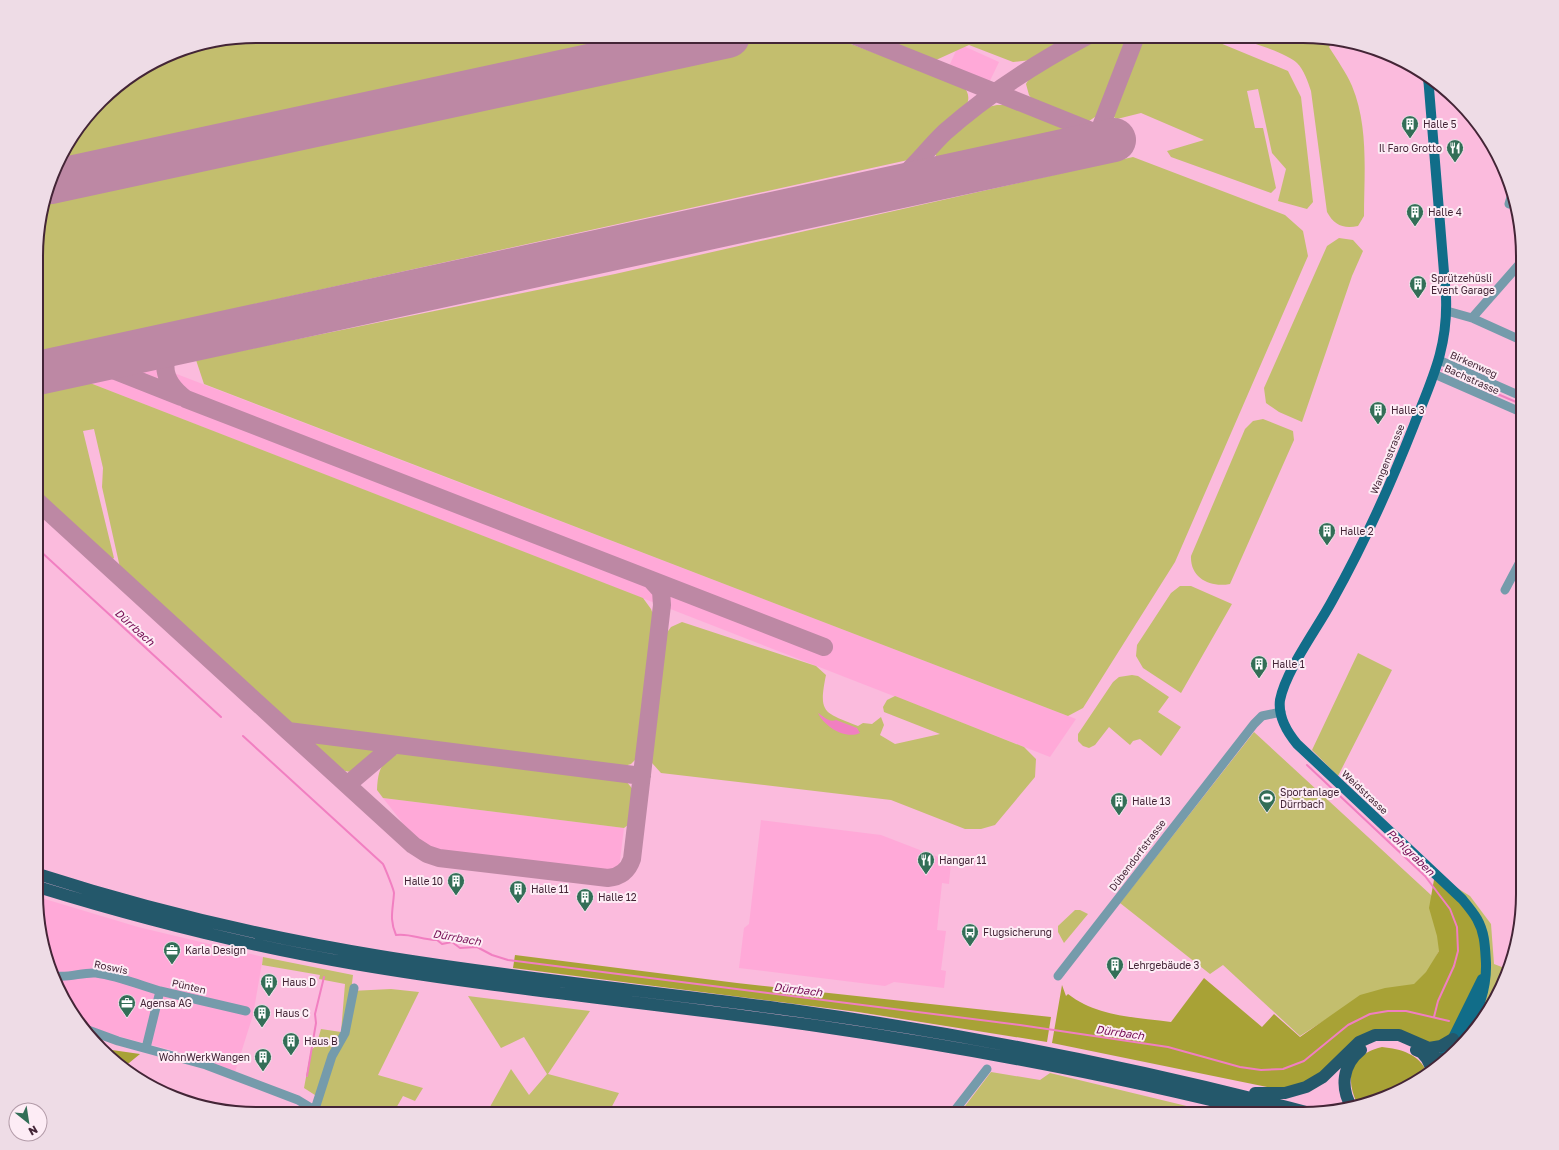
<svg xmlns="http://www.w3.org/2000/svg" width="1559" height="1150" font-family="'Golos Text',sans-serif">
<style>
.built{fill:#ffa9d8}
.green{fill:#c3be6e}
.forest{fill:#a8a236}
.water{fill:#f17fc1}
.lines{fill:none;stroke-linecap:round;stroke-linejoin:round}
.stream{stroke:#f17fc1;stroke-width:2}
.taxiway{stroke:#bd88a4;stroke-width:18}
.runway{stroke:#bd88a4;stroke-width:44}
.minor{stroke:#759bab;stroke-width:9}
.major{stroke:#116d89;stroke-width:10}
.highway{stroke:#24586b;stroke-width:12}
.labels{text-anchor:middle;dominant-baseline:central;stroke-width:4;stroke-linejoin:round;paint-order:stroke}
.poi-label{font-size:10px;fill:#432536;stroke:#fdecf5;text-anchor:start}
.street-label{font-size:10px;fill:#432536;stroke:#fdecf5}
.water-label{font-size:11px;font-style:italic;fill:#740c53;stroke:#fdecf5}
.rim{fill:none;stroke:#432536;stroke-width:2}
</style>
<rect width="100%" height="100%" fill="#fbbbdd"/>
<path class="built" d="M959,44L999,62L986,89L946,73Z
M161,368L1076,719L1050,757L90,383Z
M383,798L624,828L617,885L434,863Z
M761,820L881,835L951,862L949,884L942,883L937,930L946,931L941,970L946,971L944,988L894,982L885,986L739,968L744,928L749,924Z
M38,897L138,927L263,957L253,1015L235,1072L202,1058L121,1037L83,1025L65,1004L38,923Z"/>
<path class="green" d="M256,36H830L962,86C969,91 970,99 966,106L908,160L38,352V227L59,158L111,91L172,53Z
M872,36H1077L1031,60L1013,62L969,45L936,60Z
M1101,36H1131L1101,113L1089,121H1076L1035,103L1029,95L1026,84L1032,73L1068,51Z
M1143,36H1203L1288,71L1301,97L1313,202L1307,209L1278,201L1286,169L1272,153L1258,89L1247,91L1255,128H1263L1276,188L1271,193L1171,157L1167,151L1204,140L1141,113L1117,119L1112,116Z
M1234,36H1317L1329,39L1332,43L1329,47C1337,60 1346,72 1352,86C1369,127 1364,174 1364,216L1358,226C1343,229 1334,225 1327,212L1311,91C1308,82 1304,70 1297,63C1285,52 1251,43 1234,36Z
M997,105H1011L1064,126L1066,130L939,160L935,154L954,134L983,108Z
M1133,157L1285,215L1303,231L1308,256L1175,562L1083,708L1068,716L204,384L196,360L615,274Z
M1339,238L1353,240L1363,251L1352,276L1302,422L1279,412L1266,403L1264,388L1327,246Z
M90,383L643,598L651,609L655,620L639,756L631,764L621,767L330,732L289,723L267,706L121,572L102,487L103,468L94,429L83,431L114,558L109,561L38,495V394Z
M1263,419L1293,431L1294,440L1230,584C1210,588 1190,578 1191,556L1245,429L1253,421Z
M1180,586H1191L1232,604L1181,693L1143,668L1136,656L1137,645L1171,593Z
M682,622L816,666L826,675C818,714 824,712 858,726L863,723L872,724L881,717L884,725L880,735L895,744L940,734L884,712L883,707L887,700L895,696L1024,747L1036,759L1035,777L995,825L981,829H965L891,800L661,773L652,763L650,748L663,638L671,627Z
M1358,653L1392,670L1338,776L1312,750Z
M1132,675L1138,676L1169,697L1158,712L1181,727L1161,756L1140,739L1133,741L1130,745L1109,727L1095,745L1089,748L1083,746L1078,741V734L1113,682L1119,677Z
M1254,732L1431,895L1440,934L1439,951L1427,973L1413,986L1358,999L1300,1036L1223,965L1210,974L1120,903Z
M304,739L381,750C373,756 366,765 357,770C341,779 316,749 304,739Z
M403,751L614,776L626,781L635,792L632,822L624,828L383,798L377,790C378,767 382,761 403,751Z
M1435,874L1470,896L1491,924L1494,964L1507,969L1510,964L1506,978L1477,1028L1439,1066L1453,1039Z
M1075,910H1080L1088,914L1064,943L1058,932V926Z
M263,957L353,975L351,991L391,989L419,992L378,1075L423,1088L415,1101L403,1096L395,1110L390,1106L384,1114H321L318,1097L304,1088L311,1050L316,1046L321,1029L341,1032L345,984L319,979L320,975L262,965Z
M468,996L590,1011L548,1074L619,1093L608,1114H486L511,1069L529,1095L547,1074L524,1037L501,1048Z
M991,1072L1040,1080L1050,1073L1199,1109L1195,1114H959Z"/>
<path class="forest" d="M1435,874L1483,931L1481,982L1445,1045L1380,1035L1328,1073L1291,1092L1052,1043L1062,985L1066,996L1068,994C1097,1017 1136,1017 1171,1022L1204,978L1262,1027L1274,1014L1300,1037L1360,995L1385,988L1414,984L1426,972L1439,951L1437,936L1429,908Z
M515,955L737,983L1051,1017L1047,1042L858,1012L513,968Z
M1382,1047C1401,1049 1420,1054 1427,1073L1401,1091L1359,1107C1344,1079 1349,1055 1382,1047Z
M105,1049L140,1054L129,1063L120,1066Z
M206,1105L256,1111L266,1114H242Z"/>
<path class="water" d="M818,713C823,716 829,723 836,720L857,728L860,733C845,740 824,726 818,713Z"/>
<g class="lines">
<path class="stream" d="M1442,370L1523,405
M38,549L221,717
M243,736L383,864C385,868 394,890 394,893C393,910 389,919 396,935C410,933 422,940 437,940L442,944L452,942L460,948L477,947L492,955L508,960L1020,1025L1168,1047L1240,1067L1261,1070L1283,1069L1304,1061L1348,1025L1370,1014L1388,1011H1406L1449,1021
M1307,765L1425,876L1450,909L1457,927L1458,951L1454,966L1438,1001L1434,1017
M307,1076L316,1023L315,1014L324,977
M1188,1114L1192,1108"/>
<path class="taxiway" d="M855,36L1114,140
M1098,134L1136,36
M879,191C910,176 921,155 945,132C988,94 1036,63 1087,36
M206,338C197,340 185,341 176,345C173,347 170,351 168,354C160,373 171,388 186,399L824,647
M38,374L80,365H100L181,397
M38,502L288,731L642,776
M288,731L413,845L427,854L439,858L608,878C620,877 628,871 632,859L662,605L661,591L651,580
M347,785L394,745"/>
<path class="runway" d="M51,182L728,36
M38,373L1114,140"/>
<path class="minor" d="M1428,82L1440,85
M1509,204L1511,197
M1447,311L1472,318L1523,341
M1472,318L1523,260
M1439,360L1523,397
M1434,374L1523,413
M1505,590L1523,556
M56,976C70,978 82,972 96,973C118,976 140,985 160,991
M1058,976L1254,724L1262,716L1281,712
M88,1030L118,1041L206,1065L298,1100L321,1114
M146,1048L160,991L246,1011
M315,1109L332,1056L345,1033L354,988
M952,1114L987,1069"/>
<path class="major" d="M1428,76L1446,297C1448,348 1432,379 1414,425C1390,486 1364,544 1332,601C1317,629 1286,670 1280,700C1278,716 1287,732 1297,744L1462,899C1467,905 1473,912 1477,919C1485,933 1485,947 1486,963C1487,996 1474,1017 1460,1046
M1439,1066L1482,979"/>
<path class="highway" d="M38,874C150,910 264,937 380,956C519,979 660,992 799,1011C972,1035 1142,1069 1310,1113
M38,887C142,919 248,946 355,964C508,990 663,1004 817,1026C968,1048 1119,1076 1267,1114
M1416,1050L1434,1058L1443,1059
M1422,1053L1427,1059L1433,1071
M1255,1093H1285L1306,1087L1323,1077L1359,1042L1375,1035H1399L1429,1048L1441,1046L1453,1039
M1352,1108C1340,1088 1342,1065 1361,1050"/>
</g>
<defs>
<g id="building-pin" transform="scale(0.9)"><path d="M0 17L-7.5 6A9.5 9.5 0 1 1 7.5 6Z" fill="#336e57" stroke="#fdecf5"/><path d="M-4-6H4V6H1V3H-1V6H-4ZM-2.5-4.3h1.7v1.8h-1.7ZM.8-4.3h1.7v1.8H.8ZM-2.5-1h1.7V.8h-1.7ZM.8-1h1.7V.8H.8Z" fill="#fff"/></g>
<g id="restaurant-pin" transform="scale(0.9)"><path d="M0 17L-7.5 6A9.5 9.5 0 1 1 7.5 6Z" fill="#336e57" stroke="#fdecf5"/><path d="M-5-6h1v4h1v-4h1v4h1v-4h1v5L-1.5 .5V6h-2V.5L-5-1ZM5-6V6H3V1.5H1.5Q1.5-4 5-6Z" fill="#fff"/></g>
<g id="stadium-pin" transform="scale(0.9)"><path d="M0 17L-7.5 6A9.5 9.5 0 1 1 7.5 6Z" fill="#336e57" stroke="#fdecf5"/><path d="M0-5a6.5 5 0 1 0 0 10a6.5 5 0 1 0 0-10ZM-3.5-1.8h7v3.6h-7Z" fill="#fff"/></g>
<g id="bus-pin" transform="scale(0.9)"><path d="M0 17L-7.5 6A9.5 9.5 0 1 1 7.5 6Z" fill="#336e57" stroke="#fdecf5"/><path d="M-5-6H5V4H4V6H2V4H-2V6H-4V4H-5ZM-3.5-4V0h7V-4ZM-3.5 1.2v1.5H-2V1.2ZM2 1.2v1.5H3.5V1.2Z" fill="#fff"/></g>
<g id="office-pin" transform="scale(0.9)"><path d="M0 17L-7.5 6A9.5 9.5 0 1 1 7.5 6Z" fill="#336e57" stroke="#fdecf5"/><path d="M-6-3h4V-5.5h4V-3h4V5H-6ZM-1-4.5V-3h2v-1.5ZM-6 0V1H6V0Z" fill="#fff"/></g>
</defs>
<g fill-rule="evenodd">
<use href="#building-pin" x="1410" y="124"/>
<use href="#restaurant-pin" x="1455" y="148"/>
<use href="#building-pin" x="1415" y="212"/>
<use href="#building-pin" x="1418" y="284"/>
<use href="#building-pin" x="1378" y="410"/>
<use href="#building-pin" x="1327" y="531"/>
<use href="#building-pin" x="1259" y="664"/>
<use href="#stadium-pin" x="1267" y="798"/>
<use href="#building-pin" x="1119" y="801"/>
<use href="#restaurant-pin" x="926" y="860"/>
<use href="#building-pin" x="456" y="881"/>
<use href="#building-pin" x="518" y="889"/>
<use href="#building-pin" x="585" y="897"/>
<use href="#bus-pin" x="970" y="932"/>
<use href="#office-pin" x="172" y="950"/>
<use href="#building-pin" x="1115" y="965"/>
<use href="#building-pin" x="269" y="982"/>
<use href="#office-pin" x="127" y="1003"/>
<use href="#building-pin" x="262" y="1013"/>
<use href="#building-pin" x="291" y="1041"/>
<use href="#building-pin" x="263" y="1057"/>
</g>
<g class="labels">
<g class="poi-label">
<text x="1423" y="124">Halle 5</text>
<text x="1442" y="148" text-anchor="end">Il Faro Grotto</text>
<text x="1428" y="212">Halle 4</text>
<text x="1431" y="278">Sprützehüsli<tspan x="1431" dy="12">Event Garage</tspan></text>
<text x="1391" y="410">Halle 3</text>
<text x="1340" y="531">Halle 2</text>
<text x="1272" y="664">Halle 1</text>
<text x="1280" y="792">Sportanlage<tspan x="1280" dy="12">Dürrbach</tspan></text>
<text x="1132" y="801">Halle 13</text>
<text x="939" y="860">Hangar 11</text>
<text x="443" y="881" text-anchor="end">Halle 10</text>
<text x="531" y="889">Halle 11</text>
<text x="598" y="897">Halle 12</text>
<text x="983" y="932">Flugsicherung</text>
<text x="185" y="950">Karla Design</text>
<text x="1128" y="965">Lehrgebäude 3</text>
<text x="282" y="982">Haus D</text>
<text x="140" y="1003">Agensa AG</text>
<text x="275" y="1013">Haus C</text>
<text x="304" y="1041">Haus B</text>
<text x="250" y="1057" text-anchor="end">WohnWerkWangen</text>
</g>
<g class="street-label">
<text transform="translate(1474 364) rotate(24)">Birkenweg</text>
<text transform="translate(1472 379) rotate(24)">Bachstrasse</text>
<text transform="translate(1387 459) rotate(-68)">Wangenstrasse</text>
<text transform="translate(1365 792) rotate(43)">Weidstrasse</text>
<text transform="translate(1137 855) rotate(-53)">Dübendorfstrasse</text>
<text transform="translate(111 967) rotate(12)">Roswis</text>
<text transform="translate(189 986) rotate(13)">Pünten</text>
</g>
<g class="water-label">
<text transform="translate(135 627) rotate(42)">Dürrbach</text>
<text transform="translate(1411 852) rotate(44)">Pohlgraben</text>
<text transform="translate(457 937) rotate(10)">Dürrbach</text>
<text transform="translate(798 989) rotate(7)">Dürrbach</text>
<text transform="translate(1120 1032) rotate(8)">Dürrbach</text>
</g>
</g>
<path d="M0 0H1559V1150H0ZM256 43H1303A213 213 0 0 1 1516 256V894A213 213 0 0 1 1303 1107H256A213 213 0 0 1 43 894V256A213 213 0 0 1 256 43Z" fill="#eedce6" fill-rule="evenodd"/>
<path class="rim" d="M256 43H1303A213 213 0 0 1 1516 256V894A213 213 0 0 1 1303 1107H256A213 213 0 0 1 43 894V256A213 213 0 0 1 256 43Z"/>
<g transform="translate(28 1122) rotate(150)"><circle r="19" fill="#fdecf5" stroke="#b39ca9"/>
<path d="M0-3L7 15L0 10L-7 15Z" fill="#336e57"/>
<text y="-6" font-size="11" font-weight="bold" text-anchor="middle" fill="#432536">N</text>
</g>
</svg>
